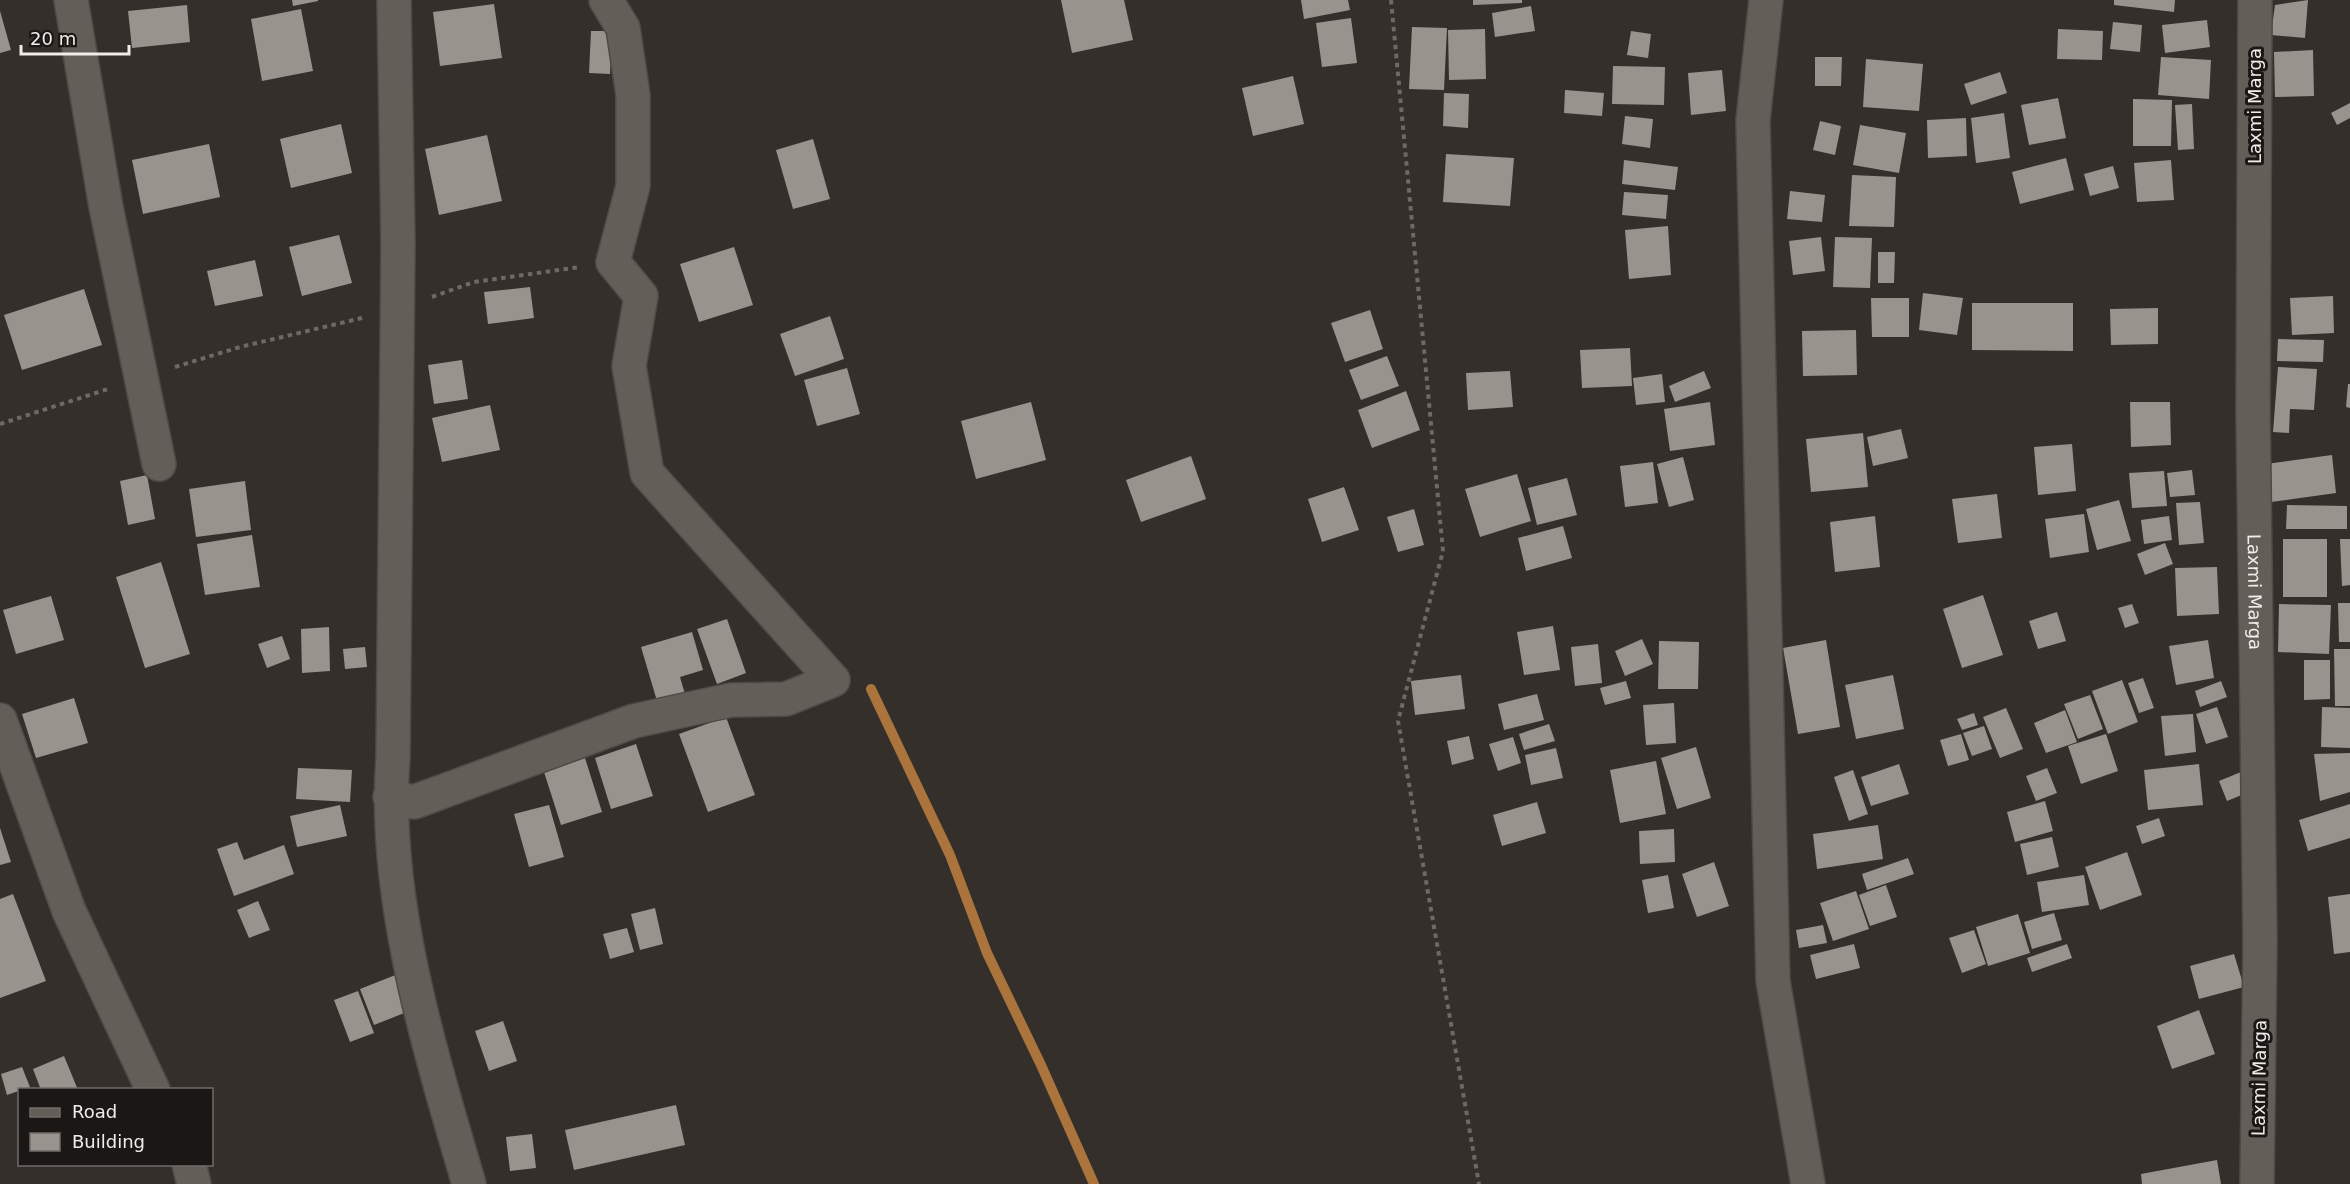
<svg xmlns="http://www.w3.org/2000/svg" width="2350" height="1184" font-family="'DejaVu Sans',sans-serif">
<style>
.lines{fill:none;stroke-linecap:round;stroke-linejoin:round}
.stream{stroke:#aa743c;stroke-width:10}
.building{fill:#99938d}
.minor-casing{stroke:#4f4a46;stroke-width:36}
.path{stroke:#6e6965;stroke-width:4;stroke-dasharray:4.5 4.5;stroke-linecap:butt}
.minor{stroke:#645e59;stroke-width:33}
.labels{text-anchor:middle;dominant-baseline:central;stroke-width:6;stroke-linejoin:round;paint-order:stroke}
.street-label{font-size:18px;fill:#f0ece9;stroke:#1a1715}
</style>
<rect width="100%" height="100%" fill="#342f2a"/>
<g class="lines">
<path class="stream" d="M871,689L950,855L987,953L1041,1065L1094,1184"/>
</g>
<path class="building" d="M292,0H318V1L293,6Z
M1061,0H1124L1133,40L1072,53Z
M1301,0H1348L1350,10L1304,19Z
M1473,0H1522V3L1473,5Z
M2114,0H2175L2174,12L2114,5Z
M2308,0L2305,38L2271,35L2275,5Z
M494,4L502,58L440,66L433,12Z
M187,5L190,42L132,48L128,11Z
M1531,6L1535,31L1495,37L1492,13Z
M301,9L313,71L262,81L251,19Z
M0,11L11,50L0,53Z
M1351,18L1357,63L1322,67L1316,23Z
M2207,20L2210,47L2165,53L2162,25Z
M2113,22L2142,25L2140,52L2110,49Z
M1412,27L1447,28L1444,90L1409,89Z
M1485,29L1486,79L1449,80L1448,30Z
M2058,29L2103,31L2102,60L2057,59Z
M591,31H612L610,74L589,73Z
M1631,31L1651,34L1648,58L1627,55Z
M2313,50L2314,96L2275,97L2274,52Z
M1815,57H1842L1841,86H1815Z
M2161,57L2211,60L2209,99L2158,95Z
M1866,59L1923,64L1919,111L1863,107Z
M1613,66L1665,67L1664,105L1612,104Z
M1722,70L1726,111L1691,115L1688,73Z
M2000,72L2007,93L1971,105L1964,84Z
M1293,76L1304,124L1253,136L1242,88Z
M1565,90L1604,93L1602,116L1564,113Z
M1444,93L1469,94L1468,128L1443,126Z
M2058,98L2066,138L2029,145L2021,105Z
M2133,99L2172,100L2171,146H2133Z
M2350,103V118L2337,125L2331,113Z
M2192,104L2194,149L2178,150L2175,105Z
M2004,113L2010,158L1976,163L1971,118Z
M1625,116L1653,119L1650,148L1622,144Z
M1966,118L1967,156L1928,158L1927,120Z
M1820,121L1841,126L1835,155L1813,150Z
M341,124L352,173L291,188L280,139Z
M1860,125L1906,133L1899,173L1853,165Z
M487,135L502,201L439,215L425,149Z
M813,139L830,199L793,209L776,150Z
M209,144L220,197L143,214L132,160Z
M1446,154L1514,158L1510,206L1443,202Z
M2066,158L2074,190L2020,204L2012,172Z
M1624,160L1678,167L1675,190L1622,184Z
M2171,160L2174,200L2137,202L2134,163Z
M2113,166L2119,188L2090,196L2084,174Z
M1852,175L1896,177L1894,227L1849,226Z
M1790,191L1825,195L1822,222L1787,219Z
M1624,192L1668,195L1666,219L1622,215Z
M1668,226L1671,275L1629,279L1625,230Z
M339,235L352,283L302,296L289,247Z
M1821,237L1825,271L1793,275L1789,241Z
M1835,237L1872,238L1870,288L1833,287Z
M734,247L753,305L699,322L680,264Z
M1878,252H1895L1894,283H1878Z
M255,260L263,296L215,306L207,271Z
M530,287L534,318L488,324L484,292Z
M84,289L102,345L22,370L4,315Z
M1923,293L1963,298L1957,335L1919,330Z
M2333,296L2334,333L2292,335L2290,298Z
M1871,298H1909V337H1872Z
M1972,303H2073V351L1972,350Z
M2158,308V344L2111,345L2110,309Z
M1370,310L1383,349L1345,362L1331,323Z
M830,316L844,359L795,376L780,334Z
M1856,330L1857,375L1803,376L1802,331Z
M2278,339L2324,340L2323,362L2277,361Z
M1630,348L1632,386L1582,388L1580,350Z
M1387,356L1399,386L1361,400L1349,370Z
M462,360L468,399L434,404L428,365Z
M2278,367L2317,369L2314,410L2290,409L2289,433L2273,432Z
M847,368L860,414L817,426L804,380Z
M1510,371L1513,407L1468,410L1466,373Z
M1704,371L1711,388L1675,402L1669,386Z
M1662,374L1665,402L1636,405L1633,378Z
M2348,384H2350V408L2346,407Z
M1406,391L1420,430L1372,448L1358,410Z
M1031,402L1046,460L976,479L961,421Z
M1710,402L1715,445L1670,451L1664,409Z
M2130,402H2170L2171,445L2131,447Z
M490,405L500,450L442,462L432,418Z
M1901,429L1908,458L1873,466L1867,437Z
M1863,433L1868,487L1811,492L1806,439Z
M2072,444L2076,491L2038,495L2034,447Z
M2332,455L2336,493L2271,502L2266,464Z
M1191,456L1206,499L1141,522L1126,480Z
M1683,457L1694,500L1669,507L1657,464Z
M1653,462L1658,503L1625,507L1620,466Z
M2192,470L2195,495L2170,497L2167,473Z
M2164,471L2167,506L2132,508L2129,473Z
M1517,474L1531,521L1480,537L1465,489Z
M147,475L155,519L128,525L120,481Z
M1567,478L1577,515L1537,525L1528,488Z
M245,481L251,530L196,537L189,489Z
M1344,487L1359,530L1322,542L1308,499Z
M1997,494L2002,538L1958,543L1952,499Z
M2119,500L2131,541L2097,550L2086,509Z
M2200,502L2204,543L2179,545L2176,503Z
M2287,505L2347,506V529H2286Z
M1414,509L1424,545L1398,552L1387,517Z
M2084,514L2089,552L2050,558L2045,519Z
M1875,516L1880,567L1835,572L1830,522Z
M2169,516L2172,540L2144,544L2141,520Z
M1563,526L1572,558L1526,571L1518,538Z
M252,535L260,587L205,595L197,544Z
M2283,539H2327V597H2283Z
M2340,539H2350V585L2342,586Z
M2165,543L2173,564L2145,575L2137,554Z
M161,562L190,654L145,668L116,577Z
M2217,567L2219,614L2177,616L2175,568Z
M1983,595L2003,655L1962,668L1943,609Z
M51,596L64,640L16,654L3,610Z
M2338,603H2350V642H2339Z
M2132,604L2139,623L2125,628L2118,608Z
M2279,604L2331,605L2329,654L2278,652Z
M2057,612L2066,641L2038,649L2029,621Z
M727,619L746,673L717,684L697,629Z
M1553,626L1560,670L1524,675L1517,632Z
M329,627L330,671L302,673L301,629Z
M692,632L703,670L680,677L685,694L657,701L641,647Z
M282,636L290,659L267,668L258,644Z
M1642,639L1653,664L1625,676L1615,651Z
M1826,640L1840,727L1798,734L1783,648Z
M2208,640L2214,678L2176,685L2169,646Z
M1659,641L1699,642L1698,689H1658Z
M1598,644L1602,683L1575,686L1571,647Z
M365,647L367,667L345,669L343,649Z
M2334,649H2350V706H2335Z
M2304,660H2330V699L2304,700Z
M1461,675L1465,709L1415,715L1411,681Z
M1893,675L1904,729L1856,739L1845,685Z
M2143,678L2154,708L2139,713L2128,683Z
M2122,680L2138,722L2108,734L2092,691Z
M1626,681L1631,698L1605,705L1600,688Z
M2221,681L2227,697L2200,707L2195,691Z
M1537,694L1544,720L1504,730L1498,704Z
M2090,695L2103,729L2078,739L2064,704Z
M74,698L88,743L36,758L22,714Z
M1674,703L1676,743L1646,745L1643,705Z
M2217,707L2228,737L2206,744L2196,714Z
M2322,707L2350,708V748L2321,747Z
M2006,708L2023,749L2000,758L1983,717Z
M2065,710L2077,742L2046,753L2034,723Z
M1974,713L1978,725L1962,730L1957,719Z
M2193,714L2196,752L2165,756L2161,716Z
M726,717L755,795L708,812L679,734Z
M1549,724L1555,741L1524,750L1519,734Z
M1984,726L1992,749L1972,756L1963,733Z
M1961,734L1969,760L1948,766L1940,740Z
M2106,734L2118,771L2081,784L2068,746Z
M1469,736L1474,759L1452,765L1447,741Z
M1513,737L1521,763L1498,771L1489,744Z
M636,744L653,796L611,809L595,758Z
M1696,747L1711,798L1677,809L1661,758Z
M1556,748L1563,778L1531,785L1525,755Z
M2350,753V792L2320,801L2314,754Z
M585,758L602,812L561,825L544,772Z
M1656,761L1666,814L1620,823L1610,770Z
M1899,764L1909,794L1871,806L1861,777Z
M2199,764L2203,805L2148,810L2144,770Z
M298,768L352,770L350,802L296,799Z
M2047,768L2057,793L2036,801L2026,776Z
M1853,770L1868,814L1849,821L1834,777Z
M2241,772L2249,792L2227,801L2219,781Z
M2045,801L2053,831L2015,842L2007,812Z
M1537,802L1546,833L1502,846L1493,815Z
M2350,804V838L2308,851L2299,820Z
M340,805L347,836L297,847L290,816Z
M549,805L564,857L529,867L514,814Z
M2159,818L2165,836L2142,844L2136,826Z
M1878,825L1883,859L1817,869L1813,834Z
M0,828L11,862L0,865Z
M1674,829L1675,862L1640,864L1639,831Z
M2052,837L2059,867L2027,875L2020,844Z
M237,842L244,860L284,845L294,874L234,896L217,849Z
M2127,852L2142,895L2100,910L2085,867Z
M1908,858L1914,874L1867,890L1862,874Z
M1714,862L1729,906L1697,917L1682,874Z
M1668,875L1674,908L1648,913L1642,880Z
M2084,875L2089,905L2042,912L2037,882Z
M1886,885L1897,917L1870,926L1859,895Z
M1856,891L1869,929L1833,941L1820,903Z
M13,894L46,981L0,998V899Z
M2350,894V952L2334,954L2328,897Z
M258,901L270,930L249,938L237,910Z
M655,908L663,944L640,950L631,914Z
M2054,913L2062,940L2032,949L2024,922Z
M2018,914L2030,953L1988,966L1976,927Z
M1823,925L1827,943L1799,948L1796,930Z
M627,928L634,952L610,959L603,934Z
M1974,930L1986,964L1962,973L1949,938Z
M1854,944L1860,968L1816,979L1810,955Z
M2067,944L2072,958L2032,972L2027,958Z
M2234,954L2244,987L2199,999L2190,966Z
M403,972L417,1008L374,1025L360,989Z
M358,991L374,1033L350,1042L334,1000Z
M2199,1010L2215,1054L2172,1069L2157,1026Z
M503,1021L517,1061L489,1071L475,1031Z
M64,1056L78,1090H41L33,1069Z
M22,1067L30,1087L7,1095L1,1074Z
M676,1105L685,1145L574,1170L565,1130Z
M532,1134L536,1168L510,1171L506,1137Z
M2217,1160L2221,1184H2142L2141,1174Z"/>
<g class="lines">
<g class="minor-casing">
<g id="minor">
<path d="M71,0L106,207L159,464"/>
<path d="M394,0L398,244L393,758C382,897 430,1051 469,1184"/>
<path d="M1766,0L1753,120L1773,981L1808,1184"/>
<path id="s1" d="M2255,0L2253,412L2260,941L2257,1184"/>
<path d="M0,720L69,911L153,1090"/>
<path d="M390,797L414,802L634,721L731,700L786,699L833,680L647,473L629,366L641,296L613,262L633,186V95L623,28L606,0"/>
<path d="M189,1164L194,1184"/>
</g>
</g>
<path class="path" d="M1391,0L1443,551L1398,721L1479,1184
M432,297L474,282L580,267
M175,367L240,347L362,318
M0,424L108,389"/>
<use href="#minor" class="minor"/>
</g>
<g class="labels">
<g class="street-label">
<text transform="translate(2254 106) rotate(-90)">Laxmi Marga</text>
<text stroke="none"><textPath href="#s1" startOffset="592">Laxmi Marga</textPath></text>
<text transform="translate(2259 1078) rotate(-89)">Laxmi Marga</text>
</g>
</g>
<rect x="18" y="1088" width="195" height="78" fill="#1a1715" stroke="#706c6a" stroke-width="1.5"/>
<rect x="30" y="1108" width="30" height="9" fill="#645e59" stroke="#706c6a" stroke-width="1.5"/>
<text x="72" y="1118" font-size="18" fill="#f0ece9">Road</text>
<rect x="30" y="1133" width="30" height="18" fill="#99938d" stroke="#706c6a" stroke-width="1.5"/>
<text x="72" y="1148" font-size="18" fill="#f0ece9">Building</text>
<path d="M21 45v9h108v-9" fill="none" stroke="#f0ece9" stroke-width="3"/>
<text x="30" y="45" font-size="18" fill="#f0ece9" stroke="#1a1715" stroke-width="4.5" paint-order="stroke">20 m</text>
</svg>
